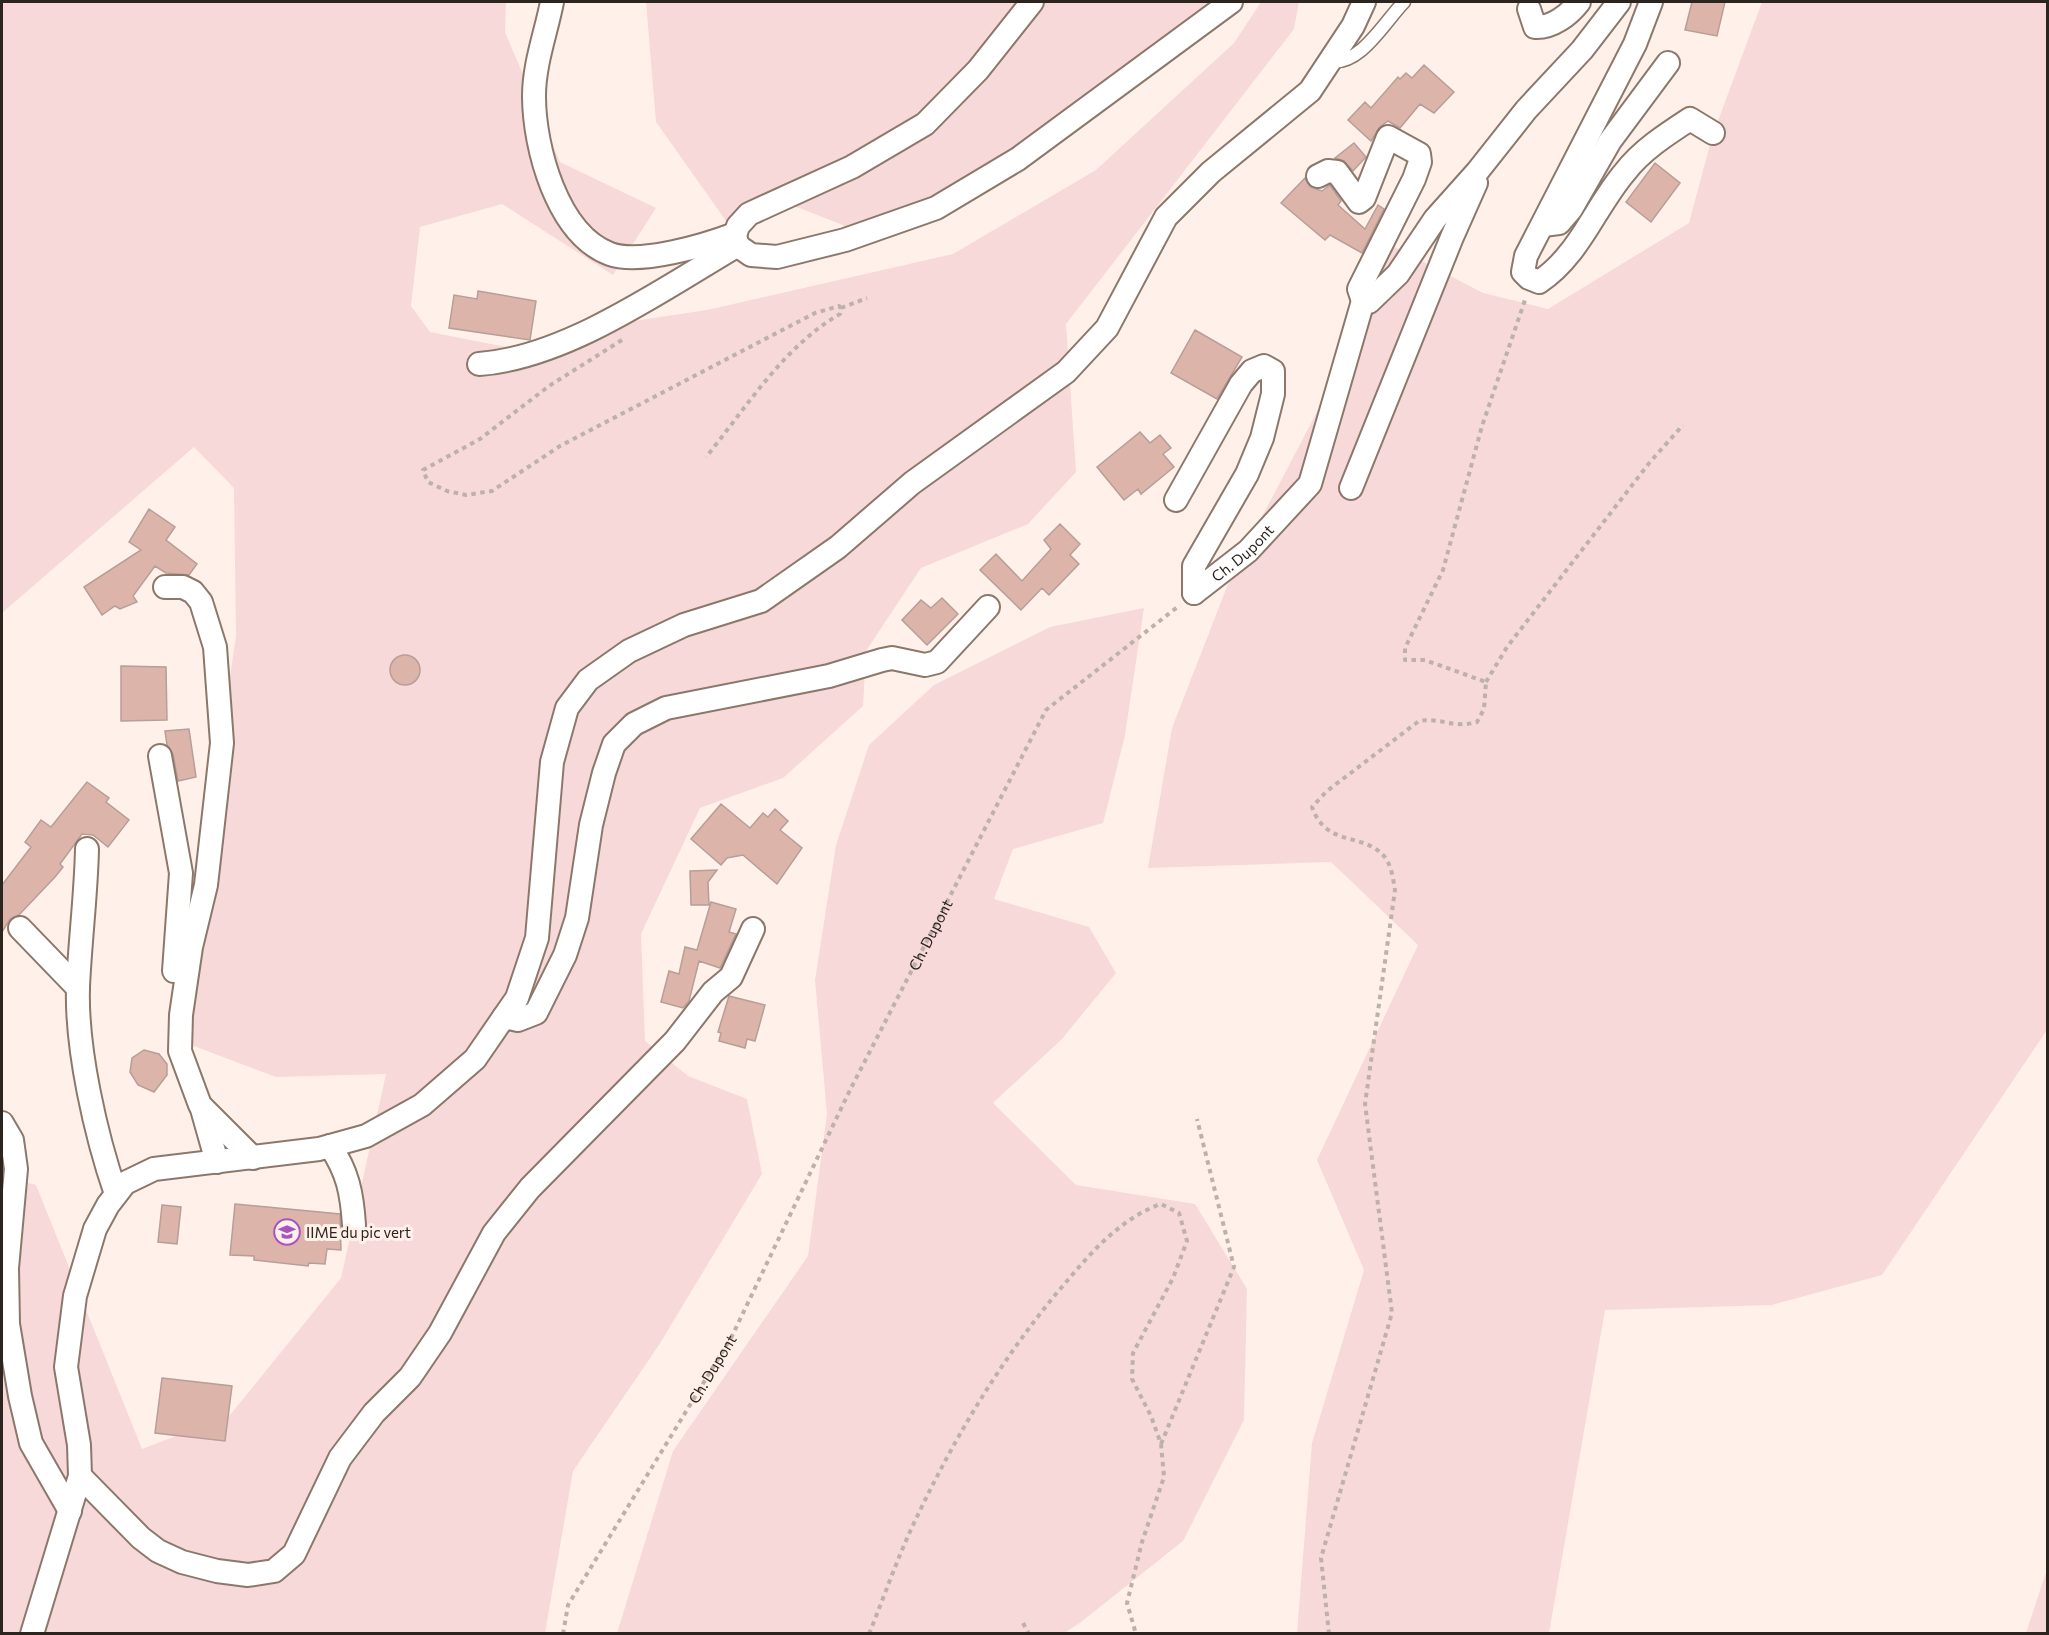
<svg xmlns="http://www.w3.org/2000/svg" width="2049" height="1635" font-family="Commissioner,sans-serif">
<style>
.green{fill:#f7d9da}
.building{fill:#ddb4a9;stroke:#b79e98;stroke-width:1.5}
.lines{fill:none;stroke-linecap:round;stroke-linejoin:round}
.service-casing{stroke:#8b786b;stroke-width:15}
.minor-casing{stroke:#8b786b;stroke-width:26}
.path{stroke:#bdb1aa;stroke-width:4;stroke-dasharray:4.5 4.5;stroke-linecap:butt}
.service{stroke:#fff;stroke-width:12}
.minor{stroke:#fff;stroke-width:22}
.labels{text-anchor:middle;dominant-baseline:central;stroke-width:6;stroke-linejoin:round;paint-order:stroke}
.street-label{font-size:15px;fill:#2c241f;stroke:#fff1e9}
.poi-label{font-size:15px;fill:#2c241f;stroke:#fff1e9;text-anchor:start}
</style>
<rect width="100%" height="100%" fill="#fff1e9"/>
<path class="green" d="M2,2H506L505,32L560,162L656,208L613,275L502,204L420,227L411,306L430,332L527,351L627,322L707,310L953,254L1096,170L1234,43L1261,2H1299L1294,29L1066,324L1076,472L1028,524L921,568L866,651L863,706L783,778L700,808L641,934L645,1041L688,1076L747,1099L762,1174L659,1345L573,1471L545,1633H2V1176L36,1185L142,1449L230,1415L341,1278L386,1074L276,1077L186,1043L206,839L236,636L234,488L194,447L2,613Z
M646,2H1227L1113,85L875,238L782,201L744,224L760,269L656,122Z
M1762,2H2047V1030L1882,1275L1772,1305L1605,1310L1549,1633H1297L1312,1443L1364,1270L1317,1160L1418,945L1331,862L1148,868L1172,728L1242,548L1265,511L1338,372L1387,243L1483,293L1548,309L1689,223L1712,137Z
M1144,608L1125,735L1103,823L1013,849L994,899L1089,927L1116,973L1062,1039L993,1103L1076,1185L1195,1204L1247,1289L1244,1420L1183,1541L1081,1622L1063,1634L617,1633L673,1451L808,1256L827,1114L815,980L836,845L869,745L934,685L1050,627Z
M2047,1571V1633H2026L2044,1578Z"/>
<path class="building" d="M1692,2H1725L1717,36L1685,30Z
M1424,65L1454,92L1434,113L1420,104L1400,128L1388,121L1380,127L1371,141L1348,120L1365,102L1371,108L1398,77L1400,79L1406,73L1412,78Z
M1354,143L1366,157L1353,171L1344,161L1335,158Z
M1655,163L1680,183L1651,222L1626,202Z
M1305,178L1310,187L1322,191L1330,185L1341,201L1338,205L1365,229L1378,205L1384,209L1362,253L1330,235L1325,240L1281,203Z
M478,291L536,301L530,340L449,328L454,295L477,299Z
M1195,330L1242,357L1217,399L1171,373Z
M1140,432L1150,443L1160,435L1171,448L1163,454L1174,467L1141,494L1138,489L1124,500L1097,467Z
M149,509L175,527L166,540L197,564L189,575L166,573L155,566L133,596L137,602L120,609L115,606L102,615L84,587L141,550L129,542Z
M1060,524L1080,544L1070,555L1079,564L1049,595L1042,588L1021,610L980,570L996,554L1022,581L1051,549L1044,540Z
M942,598L958,614L927,645L902,620L921,600L931,608Z
M390 670a15 15 0 1 1 30 0a15 15 0 1 1-30 0Z
M121,666L166,667L167,720L121,721Z
M189,729L196,777L178,781L173,754L167,745L165,731Z
M87,782L109,798L106,802L129,820L108,847L93,835L82,834L60,864L63,867L55,877L19,915L10,919L2,932V885L31,847L25,842L41,820L51,827Z
M721,804L750,828L763,813L768,817L775,809L788,821L780,830L802,848L777,884L743,855L727,858L721,865L691,839Z
M717,870L708,882L709,905H691L690,871Z
M711,902L736,909L729,932L736,934L720,968L699,961L689,1001L683,1008L661,1002L669,971L679,974L685,947L697,950Z
M729,996L765,1005L755,1041L747,1039L745,1048L719,1041L721,1033L718,1032Z
M144,1050L159,1054L167,1064V1075L154,1092L138,1085L130,1072L132,1058Z
M235,1204L340,1214L341,1250L327,1249L325,1264L309,1263L308,1266L254,1260V1256L230,1255Z
M162,1205L181,1207L177,1244L158,1242Z
M162,1378L232,1386L225,1441L155,1433Z"/>
<g class="lines">
<g class="service-casing">
<path id="service" d="M1329,61C1360,67 1385,21 1404,2"/>
</g>
<g class="minor-casing">
<g id="minor">
<path d="M552,2C546,33 534,64 534,96C534,147 557,234 610,254C640,265 706,245 735,234"/>
<path d="M1032,2L978,70L925,124L852,167L749,214L738,226L735,236L738,246L751,255L777,257L845,240L936,208L1018,159L1231,2"/>
<path d="M1651,2L1635,44L1526,256L1523,272L1529,278L1539,282C1579,256 1595,207 1625,172C1642,150 1667,134 1690,119L1713,133"/>
<path d="M1529,9L1535,27C1552,28 1569,15 1579,2"/>
<path d="M1318,176L1328,171L1337,172L1359,202L1364,198L1388,137L1419,154L1420,162L1414,179L1359,289L1363,301"/>
<path d="M1543,225L1559,223L1571,209L1610,141L1668,63"/>
<path d="M1363,301L1369,302L1398,274L1435,219L1477,172L1526,110L1582,50L1619,2"/>
<path d="M479,364C566,358 663,289 738,245"/>
<path d="M1351,488L1452,237L1476,183"/>
<path d="M1176,500L1241,384L1252,371L1264,366L1273,371V394L1262,438L1247,474L1194,566V593"/>
<path d="M165,587H183L193,592L201,602L215,647L222,743L206,885L191,947L181,1015L180,1051L200,1105L253,1158"/>
<path id="s2" d="M1194,593L1248,551L1310,484L1363,301"/>
<path d="M160,756L181,873L174,971"/>
<path d="M87,849C86,895 80,941 78,987C76,1049 96,1136 116,1194"/>
<path d="M20,928L78,988"/>
<path d="M504,1017L518,1020L536,1013L565,955L577,918L591,825L604,773L614,744L634,724L666,708L829,676L882,660L892,658L925,665L937,662L988,607"/>
<path d="M202,1109L217,1162"/>
<path d="M2,1123L12,1140L16,1169L7,1268L8,1324L20,1396L31,1443L70,1511"/>
<path d="M330,1146C348,1172 352,1194 354,1225"/>
<path d="M80,1476L141,1538L158,1551L182,1562L217,1571L248,1575L274,1571L294,1554L340,1458L374,1413L410,1377L440,1333L494,1233L530,1188L675,1041L713,992L731,977L753,929"/>
<path d="M32,1634L80,1476L79,1445L66,1367L75,1296L95,1229L108,1205L125,1183L154,1169L319,1149L366,1136L422,1105L475,1059L517,998L537,938L552,762L567,708L588,680L629,651L684,625L761,601L838,547L912,483L1066,372L1107,328L1166,217L1211,172L1310,91L1353,26L1364,2"/>
</g>
</g>
<g class="path">
<path d="M841,308L867,298"/>
<path d="M622,340L549,386L480,439L423,470L428,482L447,491L466,495L492,491L560,446L815,313L839,306L841,308L840,314C784,346 746,408 706,457"/>
<path d="M1486,682L1507,647L1650,462L1683,425"/>
<path d="M1161,1444L1234,1267L1197,1119"/>
<path d="M1023,1623L1029,1634"/>
<path id="s1" d="M563,1634L568,1605L732,1336L850,1090L1046,710L1180,605"/>
<path d="M869,1634C884,1597 897,1559 914,1523C955,1436 1004,1354 1067,1281C1093,1250 1122,1218 1161,1204L1179,1213L1187,1241L1173,1278L1133,1353L1132,1379L1151,1416L1161,1444L1164,1477L1142,1542L1127,1603L1136,1634"/>
<path d="M1329,1634L1321,1558L1392,1313L1365,1104L1395,890C1393,878 1391,863 1383,855C1361,832 1326,847 1312,807L1327,791L1419,721C1440,717 1454,729 1477,722L1484,709L1486,682L1425,660H1405V648L1443,570L1482,426L1526,297"/>
</g>
<use href="#service" class="service"/>
<use href="#minor" class="minor"/>
</g>
<defs>
<g id="school-ring" transform="scale(1.35)"><circle r="9.5" fill="#fff1e9" stroke="#a953c1" stroke-width="1.5"/><path d="M0-5L7-2L0 1L-7-2ZM-4 1L0 2.5L4 1V4Q0 6-4 4Z" fill="#a953c1"/></g>
</defs>
<g fill-rule="evenodd">
<use href="#school-ring" x="287" y="1232"/>
</g>
<g class="labels">
<g class="street-label">
<text stroke="none"><textPath href="#s2" startOffset="63">Ch. Dupont</textPath></text>
<text stroke="none"><textPath href="#s1" startOffset="792">Ch. Dupont</textPath></text>
<text stroke="none"><textPath href="#s1" startOffset="306">Ch. Dupont</textPath></text>
</g>
<g class="poi-label">
<text x="306" y="1232">IIME du pic vert</text>
</g>
</g>
<rect width="2049" height="1635" fill="none" stroke="#2c241f" stroke-width="6"/>
</svg>
